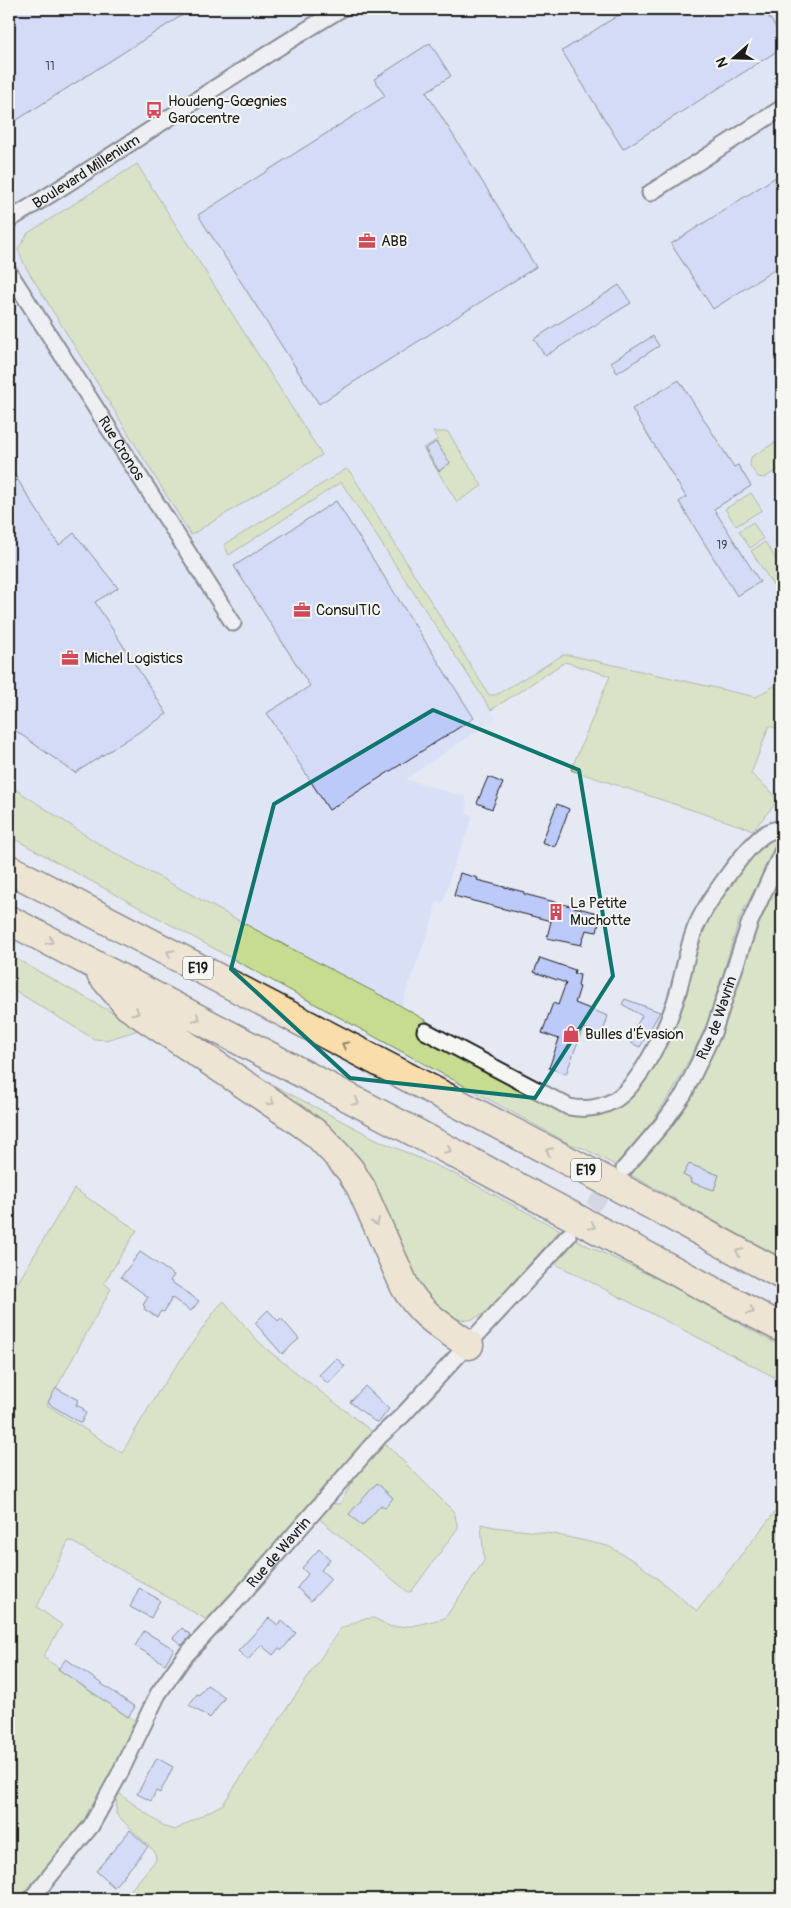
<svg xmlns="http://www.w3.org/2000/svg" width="791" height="1908" font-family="Pangolin,sans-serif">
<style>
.built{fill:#d9e0f6}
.green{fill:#c8dc91;stroke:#727c56}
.building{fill:#bccafa;stroke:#1c1c1c}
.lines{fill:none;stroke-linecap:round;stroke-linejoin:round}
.minor-tunnel{stroke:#bdc0c9;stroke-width:15;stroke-dasharray:15 8;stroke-linecap:butt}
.minor-casing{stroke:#1c1c1c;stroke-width:19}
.motorway-casing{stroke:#1c1c1c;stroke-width:31}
.minor{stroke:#f6f6f2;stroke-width:15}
.motorway{stroke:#f9deab;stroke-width:28}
.oneway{stroke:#96876b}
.marked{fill:none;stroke:#0f766e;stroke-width:4;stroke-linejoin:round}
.labels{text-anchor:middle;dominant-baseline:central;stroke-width:4;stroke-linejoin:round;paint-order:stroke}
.number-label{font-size:12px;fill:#444854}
.shield{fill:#f6f6f2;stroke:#5d5d5c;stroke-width:1}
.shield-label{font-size:14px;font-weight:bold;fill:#1c1c1c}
.poi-label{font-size:15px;fill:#1c1c1c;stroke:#f6f6f2;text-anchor:start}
.street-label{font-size:15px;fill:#1c1c1c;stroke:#f6f6f2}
</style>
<rect width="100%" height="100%" fill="#e5e9f4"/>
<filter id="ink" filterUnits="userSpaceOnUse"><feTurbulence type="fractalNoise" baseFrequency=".02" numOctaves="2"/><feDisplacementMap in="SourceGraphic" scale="10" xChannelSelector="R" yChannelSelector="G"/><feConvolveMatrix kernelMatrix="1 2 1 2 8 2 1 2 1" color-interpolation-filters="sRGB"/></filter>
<g filter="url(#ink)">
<path class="built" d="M9,9H782V730L564,662L491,709L496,718L406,779L466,797L467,814L473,816L453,868L443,903L436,902L433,919L401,1006L260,932L104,847L9,785Z"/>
<path class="green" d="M137,164L322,455L191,535L25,266L18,249L28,233Z
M433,432H448L482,486L457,502L423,448L438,439Z
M776,442L778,445L782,443V467L764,478L758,477L750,466L751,457Z
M346,469L351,473L489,695H496L563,655H569L756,697L782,681V730L769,726L751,774L782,801L775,804L753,830L571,770L610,676L565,662L491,710L341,482L229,555L224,545Z
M751,493L762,510L736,526L725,509Z
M753,522L763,539L750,548L739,531Z
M765,542L782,568V579L773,585L751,551Z
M9,785L104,847L260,932L401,1006L520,1076L575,1113L640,1082L699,932L738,870L767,839L781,834V840L740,917L708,1023L674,1089L642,1137L615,1165L583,1148L570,1144L9,836Z
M782,873V1258L631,1175L689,1099L722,1033L755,927Z
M9,955L142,1029L106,1040L94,1039L9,987Z
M210,1052L378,1140L455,1174L560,1230L486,1313L470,1320L444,1318L424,1307L371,1198Z
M74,1189L137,1230L104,1283L111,1289L47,1405L122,1453L158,1392L217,1308L224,1301L256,1339L270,1352L379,1437L214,1624L69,1540L37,1607L62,1625L43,1657L143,1726L119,1775L31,1899H9V1297Z
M576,1240L666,1283L782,1347V1381L552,1262Z
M376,1445H387L454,1512L458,1528L411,1592H408L317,1517L326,1503L340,1504L355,1477L353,1472Z
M782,1503V1899H123L156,1860L155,1852L116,1814L117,1792L165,1827L175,1830L223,1804L340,1629L362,1619L374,1618L391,1627L412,1626L445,1618L484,1561L481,1524L494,1527L554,1534L608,1546L638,1563L697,1611Z"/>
<path class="building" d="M9,9H192L9,125Z
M628,9H764L782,37V48L623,149L562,51Z
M430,43L451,76L426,92L536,267L319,404L198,215L385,96L374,79Z
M782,173V265L713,309L671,244Z
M619,285L631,303L545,356L534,339Z
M653,336L659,346L617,373L611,362Z
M679,380L734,467L738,465L751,486L714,509L760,582L737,596L679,502L686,497L632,409Z
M436,442L450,463L439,471L425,449Z
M9,466L59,545L74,533L118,588L95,602L167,714L75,773L9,726Z
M336,501L474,718L329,810L267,713L310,686L234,566Z
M488,777L503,783L492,809L477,803Z
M557,804L569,809L555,847L542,842Z
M460,873L478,878L477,880L524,892V894L601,914L597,932L586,930L581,945L547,938L551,921L454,896Z
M540,958L575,970L574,974L580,975L578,986L580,987L575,1003L608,1016L602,1035L583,1028L566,1074L549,1068L559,1039L542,1033L553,1003L558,1005L566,983L534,972Z
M625,999L660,1012L640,1047L631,1043L633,1038L630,1036L642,1016L622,1004Z
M689,1164L719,1175L714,1190L690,1182L691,1179L683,1175Z
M140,1252L174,1275L170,1281L199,1301L191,1311L172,1298L164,1312L161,1311L157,1317L144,1309L145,1307L143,1305L148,1297L121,1277Z
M268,1310L278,1321L281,1318L299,1339L282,1354L255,1323Z
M336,1358L345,1366L328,1384L319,1375Z
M365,1386L389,1409L379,1422L374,1421L350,1402Z
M56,1388L78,1400L76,1405L84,1409L83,1411L86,1413L81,1423L52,1406L48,1402Z
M377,1483L393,1498L385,1508L381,1505L362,1526L349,1514Z
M319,1549L330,1559L321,1570L331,1579L311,1601L297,1588L308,1574L302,1568Z
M139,1588L160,1600L151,1618L130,1607Z
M269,1618L278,1625L282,1621L296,1633L282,1650L279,1648L273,1655L261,1645L248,1660L238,1651Z
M182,1628L191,1635L182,1645L173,1638Z
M144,1631L174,1649L165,1664L135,1646Z
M66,1659L135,1707L128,1717L58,1669Z
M207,1685L225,1697L210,1718L189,1705L197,1694L199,1695Z
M157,1758L173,1767L160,1793L156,1791L151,1801L137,1794Z
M130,1830L148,1847L114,1887L96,1871Z"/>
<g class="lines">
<path class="minor-tunnel" d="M577,1225L615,1180"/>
<g class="minor-casing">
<g id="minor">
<path d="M650,193L782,108"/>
<path id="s1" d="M9,220C121,152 228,76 341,9"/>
<path id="s2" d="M9,272L233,623"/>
<path d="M425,1031L569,1107C584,1110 600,1108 613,1101C639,1087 666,1030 675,1002C683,978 686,952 695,929C704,906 745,847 765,834C770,831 776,829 782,828"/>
<path id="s3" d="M624,1169L664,1122L684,1094L713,1033L750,922L782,852"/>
<path id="s4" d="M31,1899L91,1826L119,1775L158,1694L184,1657L238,1599L379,1437L403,1415L568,1236"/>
</g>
</g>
<g class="motorway-casing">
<path id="motorway" d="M9,869L620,1188L782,1275
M9,920L405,1127L782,1328
M101,974L128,1006L293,1117L318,1135L337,1155L350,1170L361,1188L405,1287C422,1316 442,1326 469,1345"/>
</g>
<use href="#minor" class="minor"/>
<use href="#motorway" class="motorway"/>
</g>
<defs><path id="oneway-chevron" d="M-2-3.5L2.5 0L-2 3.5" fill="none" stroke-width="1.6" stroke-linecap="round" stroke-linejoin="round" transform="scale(1.25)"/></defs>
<g class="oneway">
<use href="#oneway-chevron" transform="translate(50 941) rotate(28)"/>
<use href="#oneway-chevron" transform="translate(170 953) rotate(-152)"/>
<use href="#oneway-chevron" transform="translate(136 1012) rotate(34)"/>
<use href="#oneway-chevron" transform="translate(197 1018) rotate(28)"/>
<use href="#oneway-chevron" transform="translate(345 1045) rotate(-152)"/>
<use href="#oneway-chevron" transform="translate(271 1102) rotate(34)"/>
<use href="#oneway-chevron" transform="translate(356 1102) rotate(28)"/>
<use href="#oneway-chevron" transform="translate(448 1150) rotate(28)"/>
<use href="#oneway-chevron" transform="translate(549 1151) rotate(-153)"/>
<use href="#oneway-chevron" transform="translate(376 1222) rotate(66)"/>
<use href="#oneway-chevron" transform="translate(592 1226) rotate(28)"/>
<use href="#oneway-chevron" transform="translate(739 1252) rotate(-152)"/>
<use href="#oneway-chevron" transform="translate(751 1311) rotate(28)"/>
</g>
</g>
<path d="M0 0H791V1908H0ZM433,710L579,770L613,976L535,1098L350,1078L231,969L274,804Z" fill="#e5e9f4" fill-opacity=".55" fill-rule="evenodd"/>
<path class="marked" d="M433,710L579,770L613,976L535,1098L350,1078L231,969L274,804Z"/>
<defs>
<g id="bus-bare" transform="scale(1.35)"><path d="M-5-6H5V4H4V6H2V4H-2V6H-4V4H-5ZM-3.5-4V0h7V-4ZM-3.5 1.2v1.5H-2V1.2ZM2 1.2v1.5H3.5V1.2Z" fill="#d1495b" stroke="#f6f6f2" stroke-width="2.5" paint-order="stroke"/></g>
<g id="office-bare" transform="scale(1.35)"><path d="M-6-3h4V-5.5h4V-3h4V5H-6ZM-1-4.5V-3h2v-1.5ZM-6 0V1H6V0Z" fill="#d1495b" stroke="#f6f6f2" stroke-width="2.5" paint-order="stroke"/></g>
<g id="building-bare" transform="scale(1.35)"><path d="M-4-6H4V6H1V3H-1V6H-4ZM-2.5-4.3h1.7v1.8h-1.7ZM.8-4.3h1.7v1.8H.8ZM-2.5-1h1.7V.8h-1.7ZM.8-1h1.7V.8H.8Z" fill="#d1495b" stroke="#f6f6f2" stroke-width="2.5" paint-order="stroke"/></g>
<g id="shop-bare" transform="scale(1.35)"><path d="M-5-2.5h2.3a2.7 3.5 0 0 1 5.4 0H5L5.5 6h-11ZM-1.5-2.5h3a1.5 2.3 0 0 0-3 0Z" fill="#d1495b" stroke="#f6f6f2" stroke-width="2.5" paint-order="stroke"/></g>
</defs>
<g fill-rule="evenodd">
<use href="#bus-bare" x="154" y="110"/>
<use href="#office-bare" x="367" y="241"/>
<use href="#office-bare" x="302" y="610"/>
<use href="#office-bare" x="70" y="658"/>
<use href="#building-bare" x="556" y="912"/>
<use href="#shop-bare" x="571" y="1034"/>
</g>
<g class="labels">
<g class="number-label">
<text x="50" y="66">11</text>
<text x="722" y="545">19</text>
</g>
<g class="shield">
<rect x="183" y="956.5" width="30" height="23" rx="4"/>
<rect x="571" y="1158.5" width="30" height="23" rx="4"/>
</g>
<g class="shield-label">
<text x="198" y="968">E19</text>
<text x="586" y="1170">E19</text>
</g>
<g class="poi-label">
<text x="168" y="101">Houdeng-Gœgnies<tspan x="168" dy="17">Garocentre</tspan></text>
<text x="381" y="241">ABB</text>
<text x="316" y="610">ConsulTIC</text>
<text x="84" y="658">Michel Logistics</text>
<text x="570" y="903">La Petite<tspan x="570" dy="17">Muchotte</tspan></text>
<text x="585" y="1034">Bulles d'Évasion</text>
</g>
<g class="street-label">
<text stroke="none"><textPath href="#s1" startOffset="91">Boulevard Millenium</textPath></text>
<text stroke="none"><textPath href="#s2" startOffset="209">Rue Cronos</textPath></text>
<text stroke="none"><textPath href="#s3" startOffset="179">Rue de Wavrin</textPath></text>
<text stroke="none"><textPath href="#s4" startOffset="429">Rue de Wavrin</textPath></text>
</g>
</g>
<rect width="791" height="1908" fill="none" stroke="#f6f6f2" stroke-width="30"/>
<rect x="15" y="15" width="761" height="1878" fill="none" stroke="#1c1c1c" stroke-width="2" filter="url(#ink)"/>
<g transform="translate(734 58) rotate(250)" stroke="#f6f6f2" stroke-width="4" paint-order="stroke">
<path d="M0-4L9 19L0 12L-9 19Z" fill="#1c1c1c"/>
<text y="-8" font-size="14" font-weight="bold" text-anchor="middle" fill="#1c1c1c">N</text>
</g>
</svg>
